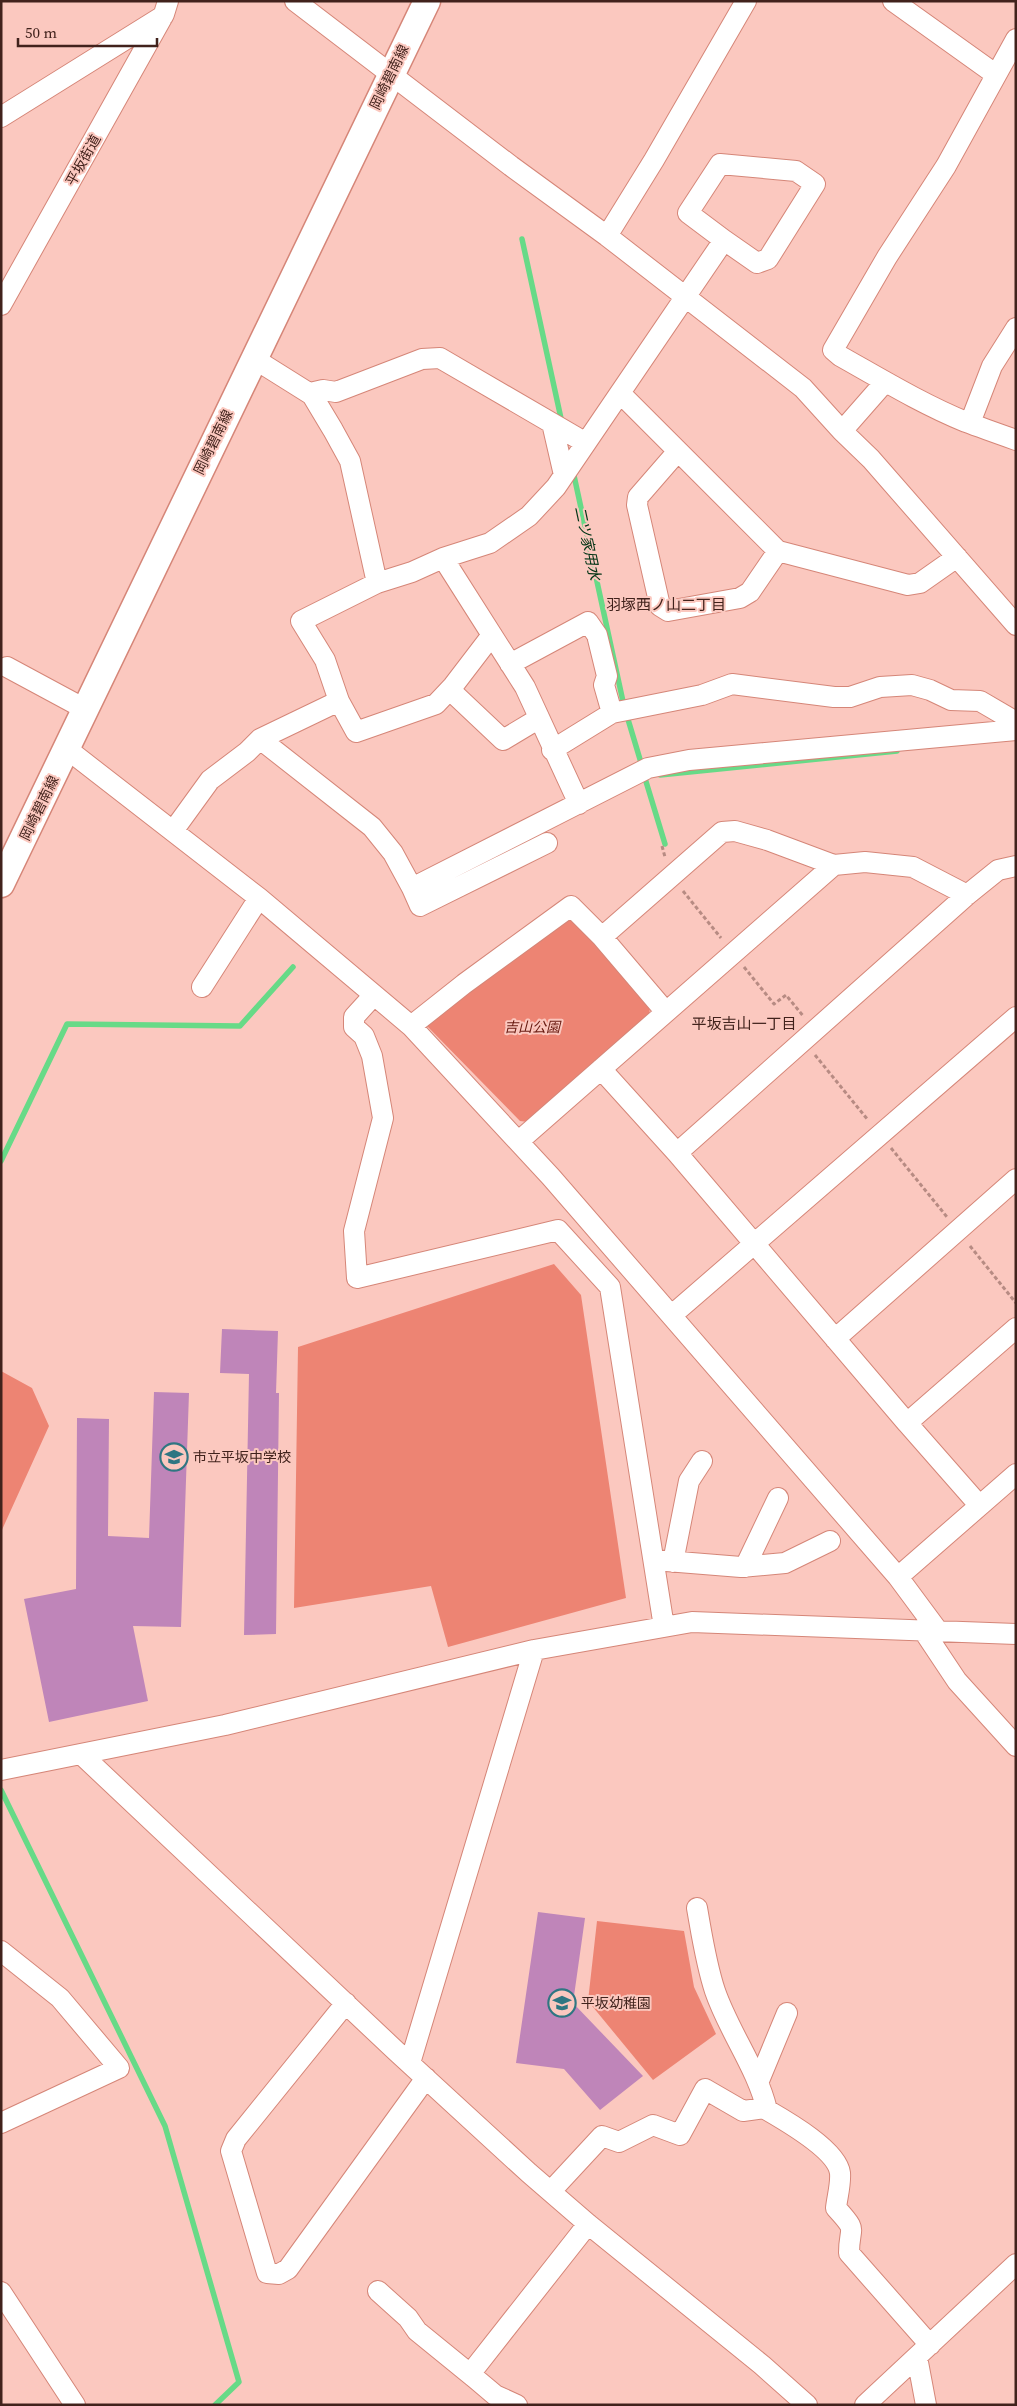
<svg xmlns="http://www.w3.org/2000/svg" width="1017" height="2406" font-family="'Source Serif 4','Noto Sans JP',serif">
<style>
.green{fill:#ed8473}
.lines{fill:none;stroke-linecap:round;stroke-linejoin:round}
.stream{stroke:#67da87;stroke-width:5.5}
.building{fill:#bf85b9}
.minor-casing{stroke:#d58678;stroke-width:22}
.major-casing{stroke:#d58678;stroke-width:29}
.path{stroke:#b78b83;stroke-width:3;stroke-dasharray:4 2.5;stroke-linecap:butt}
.minor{stroke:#fff;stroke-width:20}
.major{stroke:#fff;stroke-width:26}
.labels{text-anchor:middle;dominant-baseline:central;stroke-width:4;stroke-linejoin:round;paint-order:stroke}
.street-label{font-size:14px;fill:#41221c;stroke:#fbc8bf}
.park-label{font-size:14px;font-style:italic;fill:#66180e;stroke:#fbc8bf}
.poi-label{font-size:14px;fill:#41221c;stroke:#fbc8bf;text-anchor:start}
.water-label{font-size:15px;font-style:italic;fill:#023415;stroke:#fbc8bf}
.neighbourhood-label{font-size:15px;fill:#41221c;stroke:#fbc8bf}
</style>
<rect width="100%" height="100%" fill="#fbc8bf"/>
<path class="green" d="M573,917L650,1007L649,1016L528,1122L520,1121L427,1026L428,1020Z
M554,1264L581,1295L626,1598L448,1647L431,1586L294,1608L298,1347Z
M1,1371L32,1388L49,1426L1,1532Z
M597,1921L684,1931L694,1987L716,2034L653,2080L588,2001Z"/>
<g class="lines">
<path class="stream" d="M522,239L562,423
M573,471L624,706L642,766
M644,775L665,844
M660,775L897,751
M1,1161L67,1024L240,1026L293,967
M1,1790L165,2126L239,2382L215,2405"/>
</g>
<path class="building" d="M222,1329L278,1331L276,1393H279L276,1634L244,1635L249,1374L220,1373Z
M154,1392L189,1393L181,1627L133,1626L148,1701L49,1722L24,1599L76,1589L77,1418L109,1419L108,1536L149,1538Z
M538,1912L585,1918L573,2003L643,2076L600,2110L564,2069L516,2063Z"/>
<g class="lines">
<g class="minor-casing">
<path id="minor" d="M295,1L511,166L607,236L803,388L842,431L871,459L1016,625
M893,1L995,74
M1016,39L946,166L887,257L833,350L840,356C881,379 922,404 966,422C982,428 999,434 1016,440
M1,117L163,16
M607,236L654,160L746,1
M1,305L164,14L168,1
M253,358L312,395L333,430L350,461L377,583
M310,393L323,390L336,392L422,359L440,358L586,443
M620,393L778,551L908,585L920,583L957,557
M552,423L564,475
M970,423L992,366L1016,328
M842,431L885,382
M678,451L638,497L637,505L660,606L668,611L740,598L750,592L778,551
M443,558L525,687L579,804
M510,664L588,622L597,635L607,676L604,685L612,713L552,750
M7,667L85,709
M450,690L503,740L538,719
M339,701L356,732L436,704L453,686L492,635
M612,713L702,695L732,684L834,697H850L880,687L912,685L930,690L951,700L980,701L1016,722
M260,739L372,827L393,853L412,888L648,768L689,760L1016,730
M67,749L259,898L411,1026L551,1177L898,1577L938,1631
M173,831L210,780L247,752L260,739L339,701L325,660L301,621L377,583L412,572L443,558L490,543L529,516L556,487L724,240L757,263L768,259L815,184L796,171L720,164L688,213L724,240
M412,888L420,906L547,843
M602,937L722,832L735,831L767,840L834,865L865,862L913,867L967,895
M202,987L259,898
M374,995L354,1017V1027L364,1036L372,1056L383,1118L354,1231L357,1278L558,1230L610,1287L664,1627
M411,1026L464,984L571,906L602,937L665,1011
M601,1069L677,1153L907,1423L1016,1328
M519,1141L834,865
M677,1153L967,895L998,870L1016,866
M672,1315L1016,1017
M835,1339L1016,1179
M907,1423L979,1505
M654,1560L741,1567L785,1563L830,1541
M673,1562L689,1481L702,1461
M745,1567L778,1498
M898,1577L1016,1474
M923,1630L957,1681L1016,1746
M81,1754L396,2051L529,2173L588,2224L762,2365L807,2405
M1,1770L225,1725L534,1650L692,1622L1016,1634
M697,1908C702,1936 706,1964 715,1991C729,2032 757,2068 767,2110C786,2121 837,2150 840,2173C841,2184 837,2198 836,2208C859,2233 849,2225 849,2253L930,2345
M1,1951L60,1998L119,2068L1,2123
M346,2003L236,2139L231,2151L267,2273L279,2274L288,2269L426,2078
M410,2063L534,1650
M758,2083L787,2013
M551,2191L602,2136L619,2142L653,2125L680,2135L705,2089L743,2111L766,2108
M378,2291L408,2318L417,2331L476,2379L495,2395L517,2405
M1,2292L75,2405
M917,2357L926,2405
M470,2374L588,2224
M865,2405L1016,2264"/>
</g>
<g class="major-casing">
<path id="major" d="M1,884L427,1"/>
</g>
<path class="path" d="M662,846L665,857
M683,891L721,938
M744,967L774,1004L786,995L804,1017
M815,1055L868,1120
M891,1148L947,1217
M970,1246L1016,1303"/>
<use href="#minor" class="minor"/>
<use href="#major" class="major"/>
</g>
<defs>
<g id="school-ring" transform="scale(1.4375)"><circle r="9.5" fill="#fbc8bf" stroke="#2f7682" stroke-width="1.5"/><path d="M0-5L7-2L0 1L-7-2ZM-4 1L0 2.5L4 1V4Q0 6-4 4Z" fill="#2f7682"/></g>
</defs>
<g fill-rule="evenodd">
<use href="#school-ring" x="174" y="1457"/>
<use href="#school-ring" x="562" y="2003"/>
</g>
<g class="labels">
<g class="street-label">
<text transform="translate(389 77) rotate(-64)">岡崎碧南線</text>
<text transform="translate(83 160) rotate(-61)">平坂街道</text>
<text transform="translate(213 442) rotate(-64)">岡崎碧南線</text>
<text transform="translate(39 808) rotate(-64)">岡崎碧南線</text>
</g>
<g class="park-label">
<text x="532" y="1027">吉山公園</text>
</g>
<g class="poi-label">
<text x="193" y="1457">市立平坂中学校</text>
<text x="581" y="2003">平坂幼稚園</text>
</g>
<g class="water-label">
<text transform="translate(588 543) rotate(78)">二ツ家用水</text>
</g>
<g class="neighbourhood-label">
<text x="666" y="604">羽塚西ノ山二丁目</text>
<text x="744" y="1023">平坂吉山一丁目</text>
</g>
</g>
<rect width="1017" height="2406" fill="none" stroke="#41221c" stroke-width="5"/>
<path d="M18 38v8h139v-8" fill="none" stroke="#41221c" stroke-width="2.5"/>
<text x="25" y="38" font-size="15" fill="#41221c" stroke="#fbc8bf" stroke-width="4" paint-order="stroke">50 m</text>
</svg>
